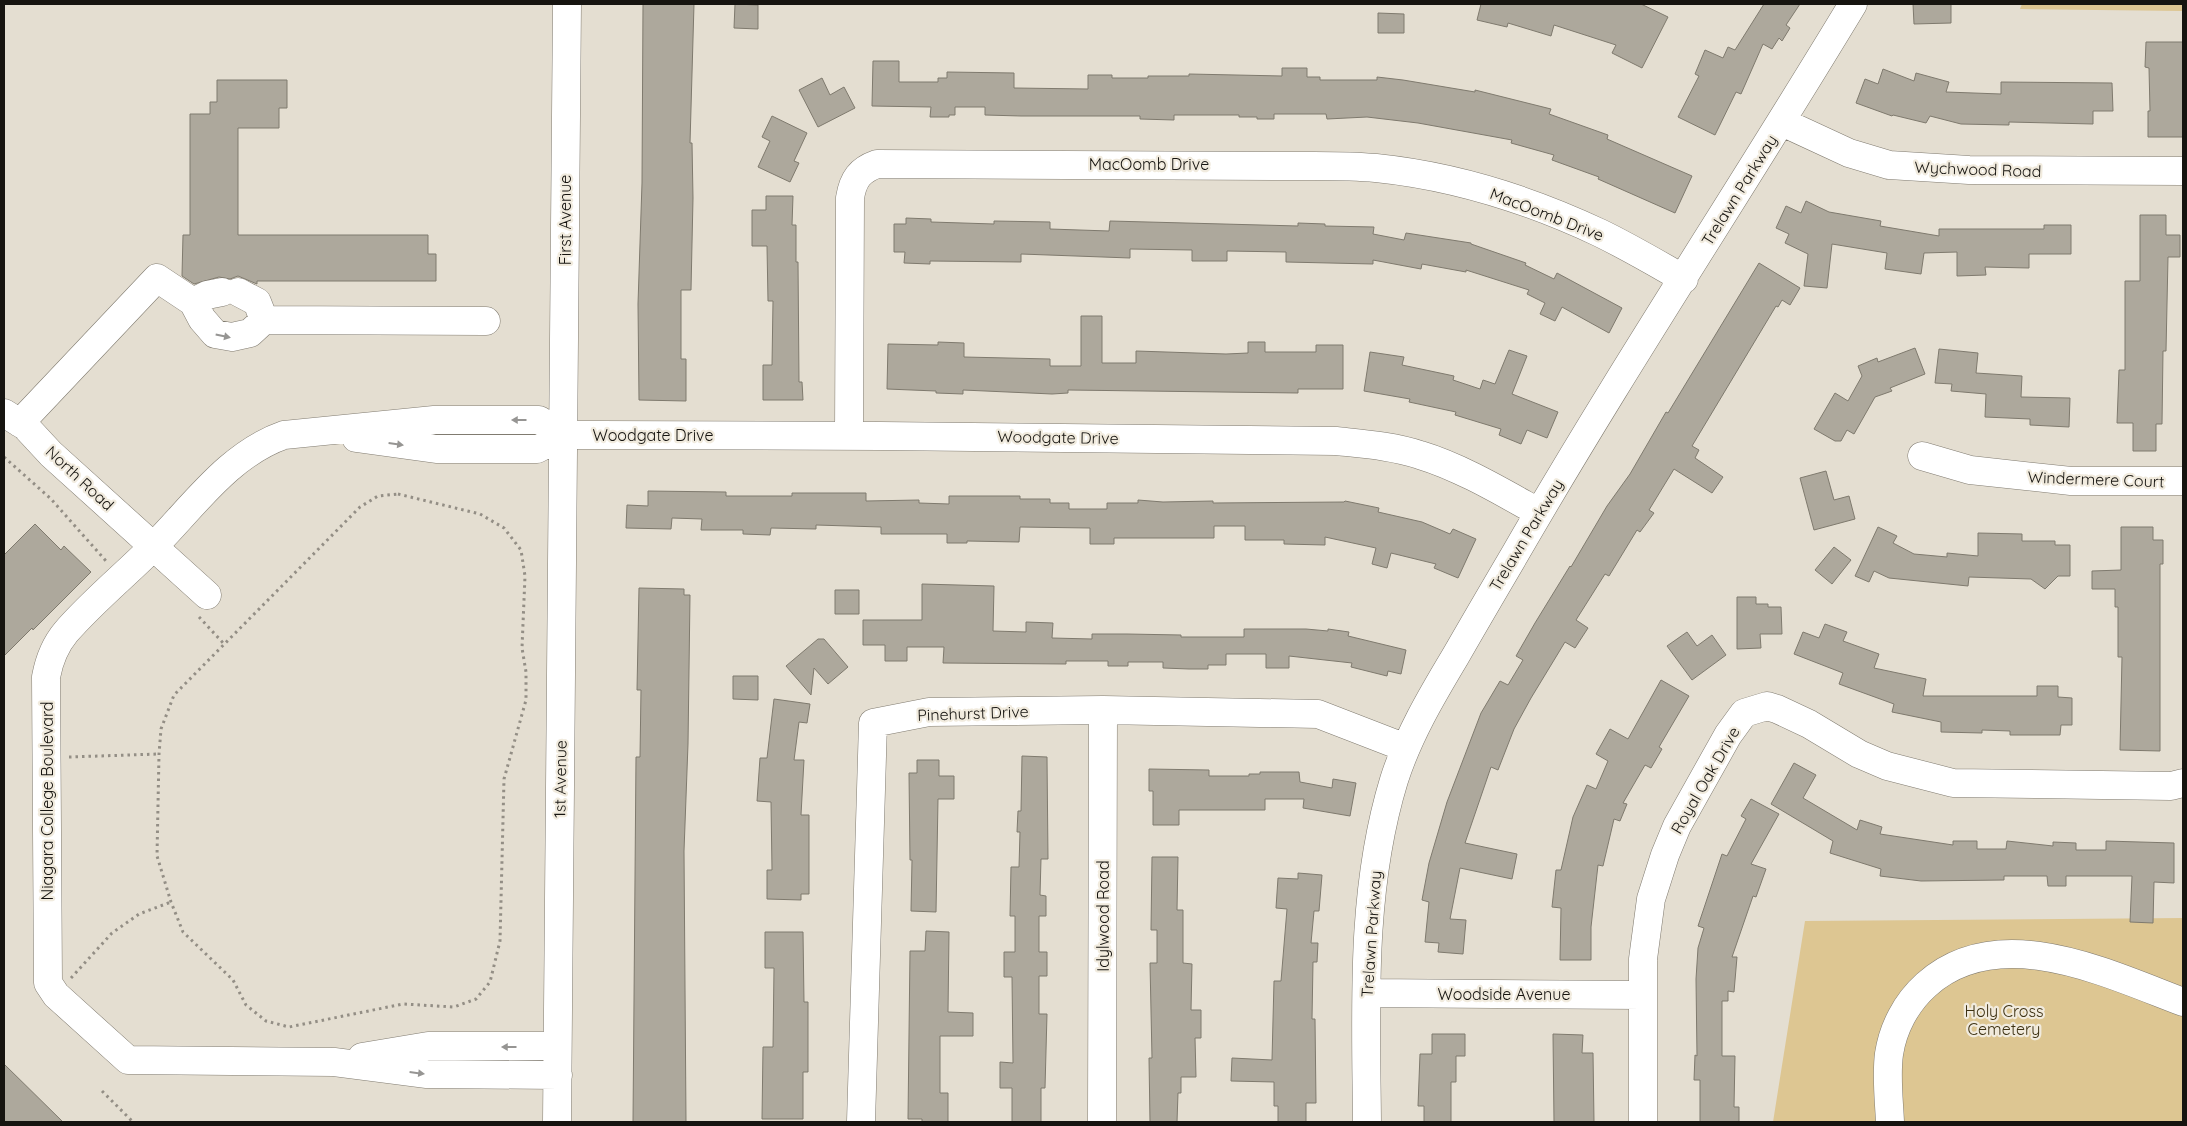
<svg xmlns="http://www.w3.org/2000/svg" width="2187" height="1126" font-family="Quicksand,sans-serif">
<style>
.green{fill:#ddc692}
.building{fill:#ada89c;stroke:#7f7a6e}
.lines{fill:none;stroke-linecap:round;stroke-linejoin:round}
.minor-casing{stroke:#807b70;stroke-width:29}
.path{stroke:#938e85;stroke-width:3;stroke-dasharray:2.5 4;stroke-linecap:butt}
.minor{stroke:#fff;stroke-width:28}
.oneway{fill:#969593}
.labels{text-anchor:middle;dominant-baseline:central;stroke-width:4.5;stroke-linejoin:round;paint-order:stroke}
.street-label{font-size:16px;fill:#161410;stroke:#f1ebde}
.park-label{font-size:16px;fill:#3d3112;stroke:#f1ebde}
</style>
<rect width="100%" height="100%" fill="#e4ded1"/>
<path class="green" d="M2022,4H2183V11L2020,9Z
M2183,918V1122H1773L1805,921Z"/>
<path class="building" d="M643,4H694L690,143H692L693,198L691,290H681V359H686V401L639,400L638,304L642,183Z
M735,4L758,5V29L734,28Z
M1481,4H1641L1668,17L1642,68L1612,53L1616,45L1554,25L1551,36L1508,23L1507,27L1477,20Z
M1764,4H1800L1786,25L1790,28L1782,41L1779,38L1772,49L1763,44L1741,94L1736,92L1715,135L1678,117L1699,76L1695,74L1705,50L1723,58L1728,47L1735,50Z
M1913,4H1951V23L1914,24Z
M1378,13L1404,14V33H1378Z
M2146,42H2183V137H2148V111H2150L2149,68L2145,67Z
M873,61H899V82H938V78H947V72L1014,73V88L1088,89V75H1112V78H1148V76H1189V74L1282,76V68H1307V77H1320V80H1377V77L1403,80L1475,92V90L1551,109L1549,114L1608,135L1607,139L1692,176L1675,213L1598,179L1599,177L1552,160L1554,155L1511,143L1512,140L1418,123L1367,117L1327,119L1326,114H1274V119H1257V117H1239V115H1174V120L1140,119V116H1021L985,115V107H955V115H949V117H930L931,107L872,106Z
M1883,69L1914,81L1916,73L1949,82L1946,92L2001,94V82L2112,83L2113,111H2093V124L2009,122V125L1961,124L1930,116L1926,123L1893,115L1892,116L1856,103L1865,79L1878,84Z
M822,78L830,95L844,87L855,108L818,127L799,90Z
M217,80H287V108H279V128H238V235H428V254H436V281H257V284L238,276L230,279L219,277L194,284L182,276L183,235H190V114H210V102H217Z
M772,116L807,133L794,161L799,163L790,182L758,167L770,141L762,137Z
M766,196H793L792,225H796V262H798L799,382H802L803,400H763V365H772L773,301H768L767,246H752V210H766Z
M1806,201L1829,212L1881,221L1880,226L1939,236V229H2044V225H2071V254H2029V268L1985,267L1986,275L1957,276V252L1924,253L1921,274L1885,269L1887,253L1832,244L1827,288L1804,286L1808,254L1785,243L1789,234L1776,228L1786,206L1801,213Z
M2140,215H2166V235H2180V257H2168L2166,351H2163L2162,424H2156V451H2133V423H2117L2119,370H2125V281H2140Z
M906,218L931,219V222L994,224V221L1050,222V229L1109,231L1110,221L1298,226V223L1325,224V226L1374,227L1373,234L1404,240L1406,233L1471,243V244L1526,263L1525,265L1554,279L1557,273L1622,308L1609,333L1562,307L1555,321L1540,314L1545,303L1527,294L1529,290L1466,270V272L1422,264L1421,269L1373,260V264L1286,262V252L1227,251V261H1192V250L1130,249V258L1021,254V262L930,261V264L904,263L905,252H894V224H906Z
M1759,263L1800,288L1790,305L1782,300L1778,307L1776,306L1692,446L1699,450L1695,458L1723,477L1712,493L1674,469L1649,510L1654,513L1640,532L1637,530L1609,576L1605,574L1576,620L1588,628L1575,648L1565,642L1531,698L1514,729L1498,770L1491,767L1465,843L1517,854L1512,879L1460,868L1450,919L1466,920L1463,954L1438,952L1439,943L1425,942L1429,902L1422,900L1429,863L1447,802L1481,713L1500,681L1508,685L1523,660L1516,656L1535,623L1570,566L1571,567L1607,506L1630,474L1666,412L1668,413Z
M1081,316H1102V363H1136V351L1226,354L1248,353V342H1265V352H1316V345H1343V389H1298V393L1068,390V393L1052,394L963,390V394L936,393V391L887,389L888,344L938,345V342L964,343V357L1050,359V366H1081Z
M1915,348L1925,374L1890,388L1892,391L1875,397L1854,434L1847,430L1841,441H1835L1814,429L1835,393L1848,401L1862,376L1858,366L1877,358L1878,362Z
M1939,349L1978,353L1976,373L2022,376L2021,397L2070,398L2069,427L2030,425V419L1985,417L1986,394L1951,391L1952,384L1935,383Z
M1509,350L1527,356L1512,394L1558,412L1547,438L1527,430L1521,444L1499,435L1501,429L1455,415L1456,412L1409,402L1410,399L1364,391L1370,352L1404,357L1402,365L1454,376L1453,380L1480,389L1483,380L1495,384Z
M1826,471L1834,500L1849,496L1855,519L1814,530L1800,478Z
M648,491L726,492V496H792V493H866V501L919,500V503L949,504V496H1020V499H1050V503H1069V509H1107V503H1138V500L1163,502L1213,501V503L1344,502L1345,501L1379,508L1378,512L1422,522L1450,534L1453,529L1476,539L1458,578L1434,568L1436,564L1391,553L1387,568L1372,564L1376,548L1325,537V545L1284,544V540H1245V526H1214V538H1114V544H1090V528L1020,527L1019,542L967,541V543H947V534H881V527L816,525V529L771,528L770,535L743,534V530H701L702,519L672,518L671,529L626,528L627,505L648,506Z
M35,524L61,550L64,546L91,572L33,630L32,628L4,656V555Z
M1878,527L1897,536L1893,543L1914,554L1947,557V553L1978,556V533L2022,534V541H2055V545H2070V576H2058L2045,589L2031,579L1969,577L1968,586L1889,578L1874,571L1869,582L1855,576Z
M2121,527H2153V540H2163V564H2160V751L2120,750L2122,657H2118V607H2115V589H2092V571L2121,570Z
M1834,547L1851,560L1832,584L1815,570Z
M922,584L994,586L993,631L1026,632V622L1053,623L1052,638L1092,639V634H1127L1181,635V637H1244V629H1306L1328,631V629L1349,632L1348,636L1406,650L1401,674L1388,671L1387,676L1351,667L1352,663L1289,656V668H1266V654H1226V665H1208V669H1189L1163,668V662H1128V666H1108V661H1066V664L943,663L944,647H907V661H885V645H863V620H922Z
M639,588L684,589V595H690L688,744L684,851L686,1122H633L636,757H640L641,690H637Z
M835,590H859V614H835Z
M1737,597H1756V604H1768V607H1781L1782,634H1760L1761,648L1737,649Z
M1825,624L1847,632L1843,641L1879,654L1874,668L1926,679L1923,696H2037V686H2058V697L2072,698V725H2061L2060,735H2010V731L1982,730V733L1941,732V722L1892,712L1894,704L1839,684L1843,673L1794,654L1803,632L1819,638Z
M1687,632L1697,646L1712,635L1726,655L1692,680L1667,646Z
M818,639H824L848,667L828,684L814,668L811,695L786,666Z
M733,676H758V700L733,699Z
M1661,680L1689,696L1659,747L1662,749L1651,768L1645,765L1623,803L1627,804L1620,821L1614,819L1603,866L1598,865L1591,927V960H1560L1561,908L1552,907L1556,870H1561L1573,817L1587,785L1596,789L1608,761L1596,754L1610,729L1628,739Z
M774,699L810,704L807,723L799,722L794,760H804L801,815H809V894H801V900L767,899V870H772L771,802L757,801L760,758H767Z
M1022,756L1047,757L1048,859H1041L1040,895L1046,896V916H1039V952H1047V976H1039V1014H1047L1045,1088H1041V1122H1012V1088H1000V1062L1013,1063L1012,977H1004V952H1015V916H1010L1011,867H1019L1020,832H1017L1018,811H1021Z
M917,760H939V776H954V799H938L936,912L911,911L912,860H910L909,773H917Z
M1794,763L1816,775L1803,798L1857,830L1860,820L1882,827L1880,834L1953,845V841H1977V849H2006L2007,841L2053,846V842L2076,843V850H2106V841L2174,843V883L2154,882L2153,923L2130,922L2132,876H2066V886H2048L2047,876H2004V880L1921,881L1880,876L1881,869L1830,853L1833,841L1771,804Z
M1149,769L1209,770V776H1249V774H1260V772H1299L1300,782L1332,788L1333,779L1356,783L1350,816L1303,808L1304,799H1265V810H1179V825H1153V791H1149Z
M1751,799L1779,814L1751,864L1766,869L1756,897L1753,896L1732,957H1737L1734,992L1728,991V1001H1722V1056H1735L1734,1107H1739V1122H1700V1080H1694L1695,1055L1697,1056L1696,979L1698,948L1704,928L1698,926L1722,854L1727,856L1746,819L1741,816Z
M1152,857H1178L1177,910H1183V963L1192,964L1191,1010H1201V1038H1195L1196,1077H1181V1093H1178L1177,1122H1150L1149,1058H1152L1150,963H1157V930H1151Z
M1298,873L1322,875L1319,911H1314L1311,943H1318L1317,962H1313L1312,1019H1315L1316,1103H1306V1122H1278V1106H1274V1082L1231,1081L1232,1058L1272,1060L1274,981H1281L1287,909L1276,908L1278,878L1298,879Z
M926,931L949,932L948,1012L973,1013V1036H940V1093H948V1122H922V1119H908L910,951H925Z
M765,932H803L804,1002H808V1072H803V1119H762L763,1047H773L774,968H765Z
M1432,1034H1465V1056H1456V1082H1451V1122H1424V1106H1418L1420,1054H1432Z
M1553,1034L1583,1035L1582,1053H1593L1594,1122H1554Z
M4,1064L63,1122H4Z"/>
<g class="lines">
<g class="minor-casing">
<path id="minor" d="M1782,122L1849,153L1889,165L1969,170L2183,171
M238,292L257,302L264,320
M193,302L207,295L222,292
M4,413L25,426L51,454L207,595
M20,423L157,278L193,302L202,319L215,334L232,337L250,333L264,320L486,321
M849,436L850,198C853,179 860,170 877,164L1285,166C1315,166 1346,165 1376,168C1454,176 1530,200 1600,233C1629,247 1656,263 1684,279
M356,438L436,449H537L564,435H597L881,436L1336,441C1364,444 1393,446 1420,455C1460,467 1502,492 1538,512
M1922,456L1970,470L2071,481H2183
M1367,993L1642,995
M362,1057L428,1046H557
M558,1075L427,1074L334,1062L128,1060L56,995L48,983L46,677C49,661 55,645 66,632C92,602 124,576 153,547C193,507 229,454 284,435L434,420H539L564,435
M557,1122L567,4
M861,1122L873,723L929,712L1103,710L1318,714L1406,748
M1102,1122L1103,710
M1367,1122C1366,1008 1360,891 1394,780C1408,736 1431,697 1455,657C1475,622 1495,588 1515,554C1623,367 1742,188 1853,4
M1643,1122V959L1651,899L1665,855L1677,826L1728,735L1744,713L1767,706L1777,709L1809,724L1859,754L1887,766L1953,783L2171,786L2183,783
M1890,1122C1889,1100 1886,1076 1889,1054C1893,1028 1906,1003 1926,985C1998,920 2106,973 2183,1002"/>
</g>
<path class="path" d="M4,457L51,499L106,561
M398,494L480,514L504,528L521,550L525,576L522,648L526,672V700L504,779L500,941L490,982L476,999L454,1007L403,1004L289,1027L266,1021L246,1005L233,980L183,932L171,902L157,856L159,754L161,729L174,695L360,507L378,496Z
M199,617L225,645
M69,757L159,754
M71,978L112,933L139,914L171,902
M102,1091L133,1122"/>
<use href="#minor" class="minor"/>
</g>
<defs><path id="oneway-solid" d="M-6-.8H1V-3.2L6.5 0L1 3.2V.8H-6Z" transform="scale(1.25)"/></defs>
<g class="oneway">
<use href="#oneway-solid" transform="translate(223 336) rotate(12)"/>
<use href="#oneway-solid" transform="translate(519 420) rotate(-180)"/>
<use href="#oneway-solid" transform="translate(396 444) rotate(8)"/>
<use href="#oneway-solid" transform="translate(509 1047) rotate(180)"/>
<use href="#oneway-solid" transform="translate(417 1073) rotate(7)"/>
</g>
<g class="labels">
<g class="street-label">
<text x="1149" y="164">MacOomb Drive</text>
<text transform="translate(1978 169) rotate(2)">Wychwood Road</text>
<text transform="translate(1739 190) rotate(-58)">Trelawn Parkway</text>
<text transform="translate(1547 214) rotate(21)">MacOomb Drive</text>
<text transform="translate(565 220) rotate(-90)">First Avenue</text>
<text x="653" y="435">Woodgate Drive</text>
<text transform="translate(1058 437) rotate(1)">Woodgate Drive</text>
<text transform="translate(80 478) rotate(43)">North Road</text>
<text transform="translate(2096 479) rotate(2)">Windermere Court</text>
<text transform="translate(1526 535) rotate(-59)">Trelawn Parkway</text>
<text transform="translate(973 713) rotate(-2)">Pinehurst Drive</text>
<text transform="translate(560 779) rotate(-89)">1st Avenue</text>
<text transform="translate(1705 780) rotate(-60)">Royal Oak Drive</text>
<text transform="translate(47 801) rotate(-90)">Niagara College Boulevard</text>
<text transform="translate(1103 916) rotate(-90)">Idylwood Road</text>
<text transform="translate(1371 934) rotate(-86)">Trelawn Parkway</text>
<text x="1504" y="994">Woodside Avenue</text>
</g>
<g class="park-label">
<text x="2004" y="1011">Holy Cross<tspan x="2004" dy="18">Cemetery</tspan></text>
</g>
</g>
<rect width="2187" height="1126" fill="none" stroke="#161410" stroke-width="10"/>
</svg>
